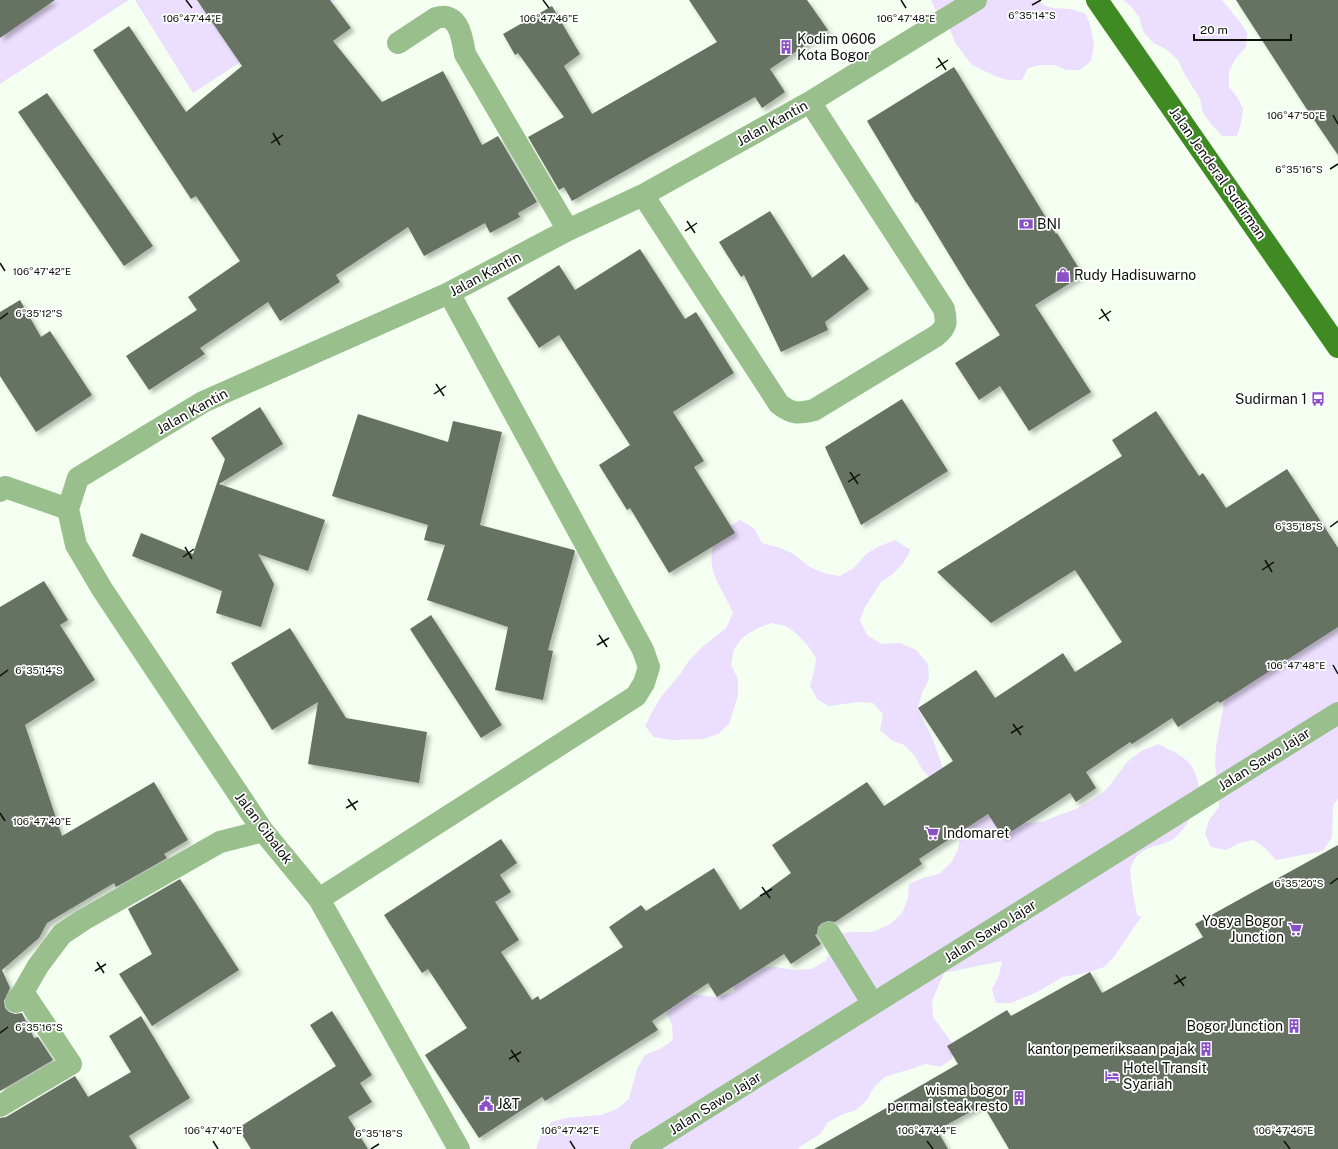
<svg xmlns="http://www.w3.org/2000/svg" width="1338" height="1149" font-family="'Public Sans',sans-serif">
  <style>
    .green { fill: #ebdefe }
    .building { fill: #667262; filter: url(#shadow) }
    .lines { fill: none; stroke-linecap: round; stroke-linejoin: round }
    .minor { stroke: #98bf8c; stroke-width: 22 }
    .major { stroke: #408a23; stroke-width: 22 }
    .ticks { fill: none; stroke: #0c110b; stroke-width: 1.5 }
    .labels { text-anchor: middle; stroke-width: 3.5; stroke-linejoin: round; paint-order: stroke }
    .poi-label { font-size: 14px; fill: #0c110b; stroke: #fff; text-anchor: start }
    .street-label { font-size: 14px; fill: #0c110b; stroke: #fff }
    .ticks-label { font-size: 10px; text-anchor: middle; fill: #0c110b; stroke: #fff; stroke-width: 3.5; stroke-linejoin: round; paint-order: stroke }
  </style>
  <defs>
    <filter id="shadow"><feDropShadow dx="3.5" dy="3.5" stdDeviation="2" flood-color="#0004"/></filter>
  </defs>
  <rect width="100%" height="100%" fill="#f4fff1"/>
  <path class="green" d="M 0,0 L 129,0 L 0,84 Z
    M 135,0 L 336,0 L 193,93 Z
    M 931,0 L 1038,0 C 1046,10 1059,8 1071,9 C 1076,10 1081,12 1086,14 L 1091,28 L 1094,46 L 1091,61 L 1080,70 L 1067,70 L 1054,65 L 1041,65 L 1028,68 L 1022,80 L 1009,80 L 997,77 L 972,65 L 956,44 L 945,19 L 935,9 Z
    M 1123,0 L 1222,0 L 1240,22 L 1247,33 L 1246,47 L 1236,58 L 1229,71 L 1229,87 L 1237,97 L 1243,109 L 1241,123 L 1237,136 L 1222,136 L 1212,125 L 1203,113 L 1200,99 L 1184,73 L 1178,60 L 1166,49 L 1153,43 L 1143,31 L 1139,17 L 1130,5 Z
    M 740,520 L 754,528 L 762,543 L 780,548 L 794,554 L 808,566 L 823,573 L 840,576 L 854,568 L 866,554 L 880,546 L 895,540 L 911,550 L 903,563 L 893,574 L 881,582 L 865,607 L 860,621 L 868,636 L 882,644 L 900,643 L 916,650 L 928,664 L 929,679 L 922,693 L 918,708 L 924,722 L 932,737 L 945,774 L 1010,815 L 1026,823 L 1042,822 L 1059,815 L 1076,809 L 1092,800 L 1107,789 L 1127,762 L 1141,751 L 1158,744 C 1168,749 1179,753 1187,761 C 1195,767 1200,785 1199,795 C 1198,806 1186,827 1178,835 C 1161,851 1143,840 1131,866 C 1128,873 1136,905 1137,915 L 1141,917 L 1114,957 L 1104,967 L 1090,972 L 1063,977 L 1037,992 L 1011,1003 L 996,1003 L 992,989 L 999,975 L 1002,961 L 944,973 L 932,1001 L 933,1017 L 953,1044 L 952,1059 L 940,1067 L 926,1064 L 885,1077 L 874,1087 L 867,1100 L 856,1110 L 841,1115 L 828,1122 L 820,1134 L 797,1149 L 536,1149 L 541,1135 L 551,1122 L 566,1118 L 601,1115 L 617,1109 L 629,1099 L 637,1069 L 645,1055 L 660,1049 L 673,1040 L 672,1025 L 666,1011 L 681,993 L 716,997 L 734,992 L 734,986 L 760,967 L 776,967 L 794,970 L 811,969 L 826,961 L 832,947 L 840,933 L 856,932 L 872,932 L 889,925 L 902,913 L 908,899 L 909,884 L 923,878 L 939,874 L 951,863 L 958,849 L 961,833 L 955,818 L 932,780 L 922,769 L 914,755 L 904,745 L 891,740 L 880,730 L 883,714 L 873,703 L 859,702 L 829,706 L 817,699 L 810,686 L 814,672 L 816,658 L 807,645 L 797,634 L 786,626 L 771,623 L 756,629 L 743,637 L 734,649 L 731,665 L 738,679 L 738,695 L 729,724 L 718,734 L 703,739 L 670,740 L 654,737 L 645,726 L 652,712 L 661,697 L 681,673 L 688,662 L 701,648 L 726,628 L 733,613 C 724,591 706,572 713,547 C 714,544 714,541 716,539 C 723,530 731,525 740,520 Z
    M 1338,588 L 1338,799 L 1333,805 L 1332,837 L 1323,851 L 1276,860 L 1266,849 L 1254,840 L 1240,843 L 1226,850 L 1211,847 L 1205,834 L 1209,820 L 1219,807 L 1215,763 L 1216,748 L 1224,702 L 1230,688 Z"/>
  <path class="building" d="M 0,0 L 55,0 L 0,38 Z
    M 197,0 L 330,0 L 351,28 L 333,41 L 382,102 L 443,71 L 482,145 L 498,136 L 537,202 L 518,213 L 520,217 L 490,233 L 485,223 L 424,256 L 408,227 L 336,275 L 340,282 L 280,321 L 268,302 L 200,348 L 205,354 L 149,390 L 126,356 L 197,310 L 188,297 L 240,261 L 196,196 L 191,199 L 93,50 L 129,26 L 186,112 L 242,66 Z
    M 689,0 L 807,0 L 828,30 L 770,69 L 785,92 L 762,108 L 755,97 L 572,201 L 564,187 L 559,190 L 528,137 L 564,117 L 518,53 L 515,55 L 503,34 L 552,6 L 580,54 L 564,66 L 592,114 L 717,42 Z
    M 1236,0 L 1338,0 L 1338,155 L 1306,108 Z
    M 954,67 L 1056,234 L 1057,233 L 1083,275 L 1035,305 L 1091,392 L 1029,431 L 1000,386 L 979,400 L 955,363 L 1000,335 L 967,284 L 917,202 L 916,203 L 867,121 Z
    M 47,93 L 153,246 L 124,266 L 18,112 Z
    M 770,211 L 812,278 L 844,254 L 869,289 L 825,322 L 828,330 L 781,352 L 744,275 L 741,277 L 719,242 Z
    M 640,249 L 685,319 L 696,312 L 734,373 L 673,412 L 704,461 L 694,467 L 735,533 L 669,573 L 630,508 L 627,510 L 599,465 L 630,445 L 559,335 L 539,348 L 507,298 L 559,265 L 575,290 Z
    M 20,300 L 41,337 L 50,331 L 92,395 L 36,432 L 0,376 L 0,312 Z
    M 902,399 L 948,471 L 861,525 L 825,447 Z
    M 260,407 L 283,444 L 219,484 L 325,520 L 308,571 L 258,554 L 274,584 L 261,627 L 216,613 L 222,591 L 132,556 L 141,533 L 193,554 L 225,459 L 211,438 Z
    M 1156,411 L 1199,476 L 1203,473 L 1226,508 L 1287,469 L 1338,548 L 1338,627 L 1220,703 L 1218,701 L 1178,727 L 1172,718 L 1132,744 L 1130,742 L 1086,772 L 1096,788 L 1076,802 L 1070,793 L 1003,837 L 988,814 L 919,859 L 922,864 L 835,922 L 828,921 L 822,923 L 818,927 L 817,934 L 815,935 L 821,944 L 791,964 L 784,954 L 717,997 L 708,983 L 652,1021 L 658,1030 L 545,1101 L 542,1097 L 479,1138 L 425,1055 L 467,1028 L 428,969 L 422,973 L 384,915 L 501,839 L 517,863 L 500,875 L 511,892 L 495,902 L 519,940 L 501,952 L 532,1000 L 538,996 L 540,1000 L 623,947 L 609,927 L 641,905 L 646,911 L 714,868 L 740,910 L 791,873 L 772,845 L 867,782 L 884,806 L 953,761 L 918,708 L 976,670 L 995,698 L 1063,653 L 1075,672 L 1122,642 L 1075,570 L 991,623 L 937,572 L 1122,456 L 1112,440 Z
    M 358,414 L 448,442 L 453,421 L 502,432 L 480,525 L 574,550 L 575,551 L 548,650 L 553,651 L 543,700 L 495,690 L 508,627 L 427,600 L 445,545 L 424,540 L 428,525 L 332,496 Z
    M 44,581 L 68,620 L 60,625 L 95,680 L 25,725 L 62,836 L 154,782 L 188,840 L 164,854 L 167,858 L 116,887 L 114,883 L 47,923 L 39,938 L 2,970 L 10,988 L 4,1001 L 5,1008 L 9,1012 L 15,1014 L 22,1013 L 34,1038 L 38,1037 L 53,1060 L 0,1091 L 0,607 Z
    M 431,615 L 502,725 L 481,738 L 410,629 Z
    M 290,628 L 346,718 L 427,732 L 419,783 L 308,764 L 318,702 L 272,730 L 231,663 Z
    M 1338,845 L 1338,1149 L 1009,1149 L 983,1105 L 937,1130 L 948,1149 L 814,1149 L 888,1107 L 887,1105 L 958,1064 L 947,1046 L 1007,1010 L 1011,1016 L 1090,972 L 1102,993 L 1203,937 L 1195,924 Z
    M 180,879 L 239,970 L 152,1026 L 119,974 L 152,954 L 128,909 Z
    M 332,1011 L 372,1075 L 360,1083 L 372,1102 L 348,1117 L 368,1149 L 251,1149 L 238,1128 L 336,1066 L 310,1025 Z
    M 141,1016 L 190,1098 L 129,1136 L 137,1149 L 0,1149 L 0,1118 L 6,1117 L 75,1076 L 88,1097 L 131,1072 L 109,1036 Z"/>
  <g class="lines">
    <path class="minor" d="M 398,43 L 436,18 C 459,11 462,37 465,54 L 568,230
      M 643,195 L 779,404 C 792,414 798,414 814,410 L 936,336 C 947,327 947,323 944,309 L 810,102
      M 0,491 L 5,487 L 68,509 L 78,478 L 203,402 L 449,293 L 568,230 L 643,195 L 810,102 L 976,0
      M 68,509 L 76,545 L 102,589 L 263,831 L 319,899 L 459,1149
      M 319,899 L 636,696 L 644,683 L 649,667 L 643,650 L 449,293
      M 829,933 L 873,1004
      M 16,1002 L 23,992 L 38,966 L 62,934 L 83,920 L 220,842 L 263,831
      M 0,1106 L 71,1064 L 23,992
      M 641,1149 L 1338,713"/>
    <path class="major" d="M 1097,0 L 1338,347"/>
  </g>
  <path class="ticks" d="M 186,0 L 192,8M 543,0 L 549,8M 901,0 L 906,8M 1032,5 L 1041,0M 938,58 L 946,70M 936,68 L 948,60M 1333,115 L 1338,124M 273,133 L 280,145M 271,143 L 283,135M 1330,169 L 1338,164M 687,221 L 695,233M 685,231 L 697,223M 0,263 L 5,271M 1101,309 L 1109,321M 0,319 L 8,313M 1099,319 L 1111,311M 436,384 L 444,396M 434,394 L 446,386M 850,472 L 858,484M 848,482 L 860,474M 1330,527 L 1338,521M 185,547 L 192,559M 183,557 L 194,549M 1265,560 L 1272,572M 1262,570 L 1274,562M 599,635 L 607,647M 597,645 L 609,638M 1333,665 L 1338,674M 0,676 L 8,670M 1013,724 L 1021,735M 1011,733 L 1023,726M 348,799 L 356,810M 346,808 L 358,801M 0,813 L 5,821M 1330,884 L 1338,878M 762,887 L 770,898M 760,896 L 772,889M 97,962 L 104,973M 95,971 L 106,964M 1176,975 L 1184,986M 1174,984 L 1186,977M 0,1033 L 8,1027M 511,1050 L 519,1062M 509,1059 L 521,1052M 213,1141 L 218,1149M 570,1141 L 575,1149M 927,1141 L 933,1149M 1284,1141 L 1290,1149M 371,1149 L 379,1144"/>
  <defs>
    <symbol id="building-bare" viewBox="-9 -9 18 18"><path d="M-4-6H4V6H1V3H-1V6H-4ZM-2.5-4.3h1.7v1.8h-1.7ZM.8-4.3h1.7v1.8H.8ZM-2.5-1h1.7V.8h-1.7ZM.8-1h1.7V.8H.8Z" fill="#8a50c7" stroke="#fff" stroke-width="2.5" paint-order="stroke"/></symbol>
    <symbol id="bank-bare" viewBox="-9 -9 18 18"><path d="M-6-4H6V4H-6ZM0-2.3a2.3 2.3 0 1 0 0 4.6a2.3 2.3 0 1 0 0-4.6Z" fill="#8a50c7" stroke="#fff" stroke-width="2.5" paint-order="stroke"/></symbol>
    <symbol id="shop-bare" viewBox="-9 -9 18 18"><path d="M-5-2.5h2.3a2.7 3.5 0 0 1 5.4 0H5L5.5 6h-11ZM-1.5-2.5h3a1.5 2.3 0 0 0-3 0Z" fill="#8a50c7" stroke="#fff" stroke-width="2.5" paint-order="stroke"/></symbol>
    <symbol id="bus-bare" viewBox="-9 -9 18 18"><path d="M-5-6H5V4H4V6H2V4H-2V6H-4V4H-5ZM-3.5-4V0h7V-4ZM-3.5 1.2v1.5H-2V1.2ZM2 1.2v1.5H3.5V1.2Z" fill="#8a50c7" stroke="#fff" stroke-width="2.5" paint-order="stroke"/></symbol>
    <symbol id="supermarket-bare" viewBox="-9 -9 18 18"><path d="M-6-5.5h2.5l.6 2H6L4.5 2H-2.5L-4.4-4H-6ZM-1.5 3.2a1.3 1.3 0 1 0 .1 0ZM3 3.2a1.3 1.3 0 1 0 .1 0Z" fill="#8a50c7" stroke="#fff" stroke-width="2.5" paint-order="stroke"/></symbol>
    <symbol id="hotel-bare" viewBox="-9 -9 18 18"><path d="M-6-4.5h1.5V1H6V5H4.5V3h-9V5H-6ZM-4 0a1.8 1.8 0 1 1 3.6 0ZM.5 0V-2.5h3Q6-2.5 6 0Z" fill="#8a50c7" stroke="#fff" stroke-width="2.5" paint-order="stroke"/></symbol>
    <symbol id="civic-bare" viewBox="-9 -9 18 18"><path d="M-.6-6.5H3V-4.5H.6V-3L4-1V1h2V6H-6V1h2V-1L-.6-3ZM-1.2 2.5V6h2.4V2.5Z" fill="#8a50c7" stroke="#fff" stroke-width="2.5" paint-order="stroke"/></symbol>
  </defs>
  <g fill-rule="evenodd">
    <use href="#building-bare" x="776" y="37" width="20" height="20"/>
    <use href="#bank-bare" x="1016" y="214" width="20" height="20"/>
    <use href="#shop-bare" x="1053" y="265" width="20" height="20"/>
    <use href="#bus-bare" x="1308" y="389" width="20" height="20"/>
    <use href="#supermarket-bare" x="922" y="823" width="20" height="20"/>
    <use href="#supermarket-bare" x="1285" y="919" width="20" height="20"/>
    <use href="#building-bare" x="1284" y="1016" width="20" height="20"/>
    <use href="#building-bare" x="1196" y="1039" width="20" height="20"/>
    <use href="#hotel-bare" x="1102" y="1066" width="20" height="20"/>
    <use href="#building-bare" x="1009" y="1088" width="20" height="20"/>
    <use href="#civic-bare" x="476" y="1094" width="20" height="20"/>
  </g>
  <g class="labels">
    <g class="poi-label">
      <text x="797" y="44">Kodim 0606<tspan x="797" dy="16">Kota Bogor</tspan></text>
      <text x="1037" y="229">BNI</text>
      <text x="1074" y="280">Rudy Hadisuwarno</text>
      <text x="1307" y="404" text-anchor="end">Sudirman 1</text>
      <text x="943" y="838">Indomaret</text>
      <text x="1284" y="926" text-anchor="end">Yogya Bogor<tspan x="1284" dy="16">Junction</tspan></text>
      <text x="1283" y="1031" text-anchor="end">Bogor Junction</text>
      <text x="1195" y="1054" text-anchor="end">kantor pemeriksaan pajak</text>
      <text x="1123" y="1073">Hotel Transit<tspan x="1123" dy="16">Syariah</tspan></text>
      <text x="1008" y="1095" text-anchor="end">wisma bogor<tspan x="1008" dy="16">permai steak resto</tspan></text>
      <text x="497" y="1109">J&amp;T</text>
    </g>
    <g class="street-label">
      <text transform="translate(772 123) rotate(-29)" y="5">Jalan Kantin</text>
      <text transform="translate(1218 173) rotate(55)" y="5">Jalan Jenderal Sudirman</text>
      <text transform="translate(485 274) rotate(-28)" y="5">Jalan Kantin</text>
      <text transform="translate(192 411) rotate(-29)" y="5">Jalan Kantin</text>
      <text transform="translate(1264 759) rotate(-32)" y="5">Jalan Sawo Jajar</text>
      <text transform="translate(264 828) rotate(53)" y="5">Jalan Cibalok</text>
      <text transform="translate(990 931) rotate(-32)" y="5">Jalan Sawo Jajar</text>
      <text transform="translate(715 1103) rotate(-32)" y="5">Jalan Sawo Jajar</text>
    </g>
  </g>
  <g class="ticks-label">
    <text x="1032" y="19">6°35'14"S</text>
    <text x="192" y="22">106°47'44"E</text>
    <text x="549" y="22">106°47'46"E</text>
    <text x="906" y="22">106°47'48"E</text>
    <text x="1296" y="119">106°47'50"E</text>
    <text x="1299" y="173">6°35'16"S</text>
    <text x="42" y="275">106°47'42"E</text>
    <text x="39" y="317">6°35'12"S</text>
    <text x="1299" y="530">6°35'18"S</text>
    <text x="1296" y="669">106°47'48"E</text>
    <text x="39" y="674">6°35'14"S</text>
    <text x="42" y="825">106°47'40"E</text>
    <text x="1299" y="887">6°35'20"S</text>
    <text x="39" y="1031">6°35'16"S</text>
    <text x="213" y="1134">106°47'40"E</text>
    <text x="570" y="1134">106°47'42"E</text>
    <text x="927" y="1134">106°47'44"E</text>
    <text x="1284" y="1134">106°47'46"E</text>
    <text x="379" y="1137">6°35'18"S</text>
  </g>
  <path d="M1194 34v6h97v-6" fill="none" stroke="#0c110b" stroke-width="2"/>
  <text x="1200" y="34" font-size="12" fill="#0c110b" stroke="#ffffff" stroke-width="3" paint-order="stroke">20 m</text>
</svg>
